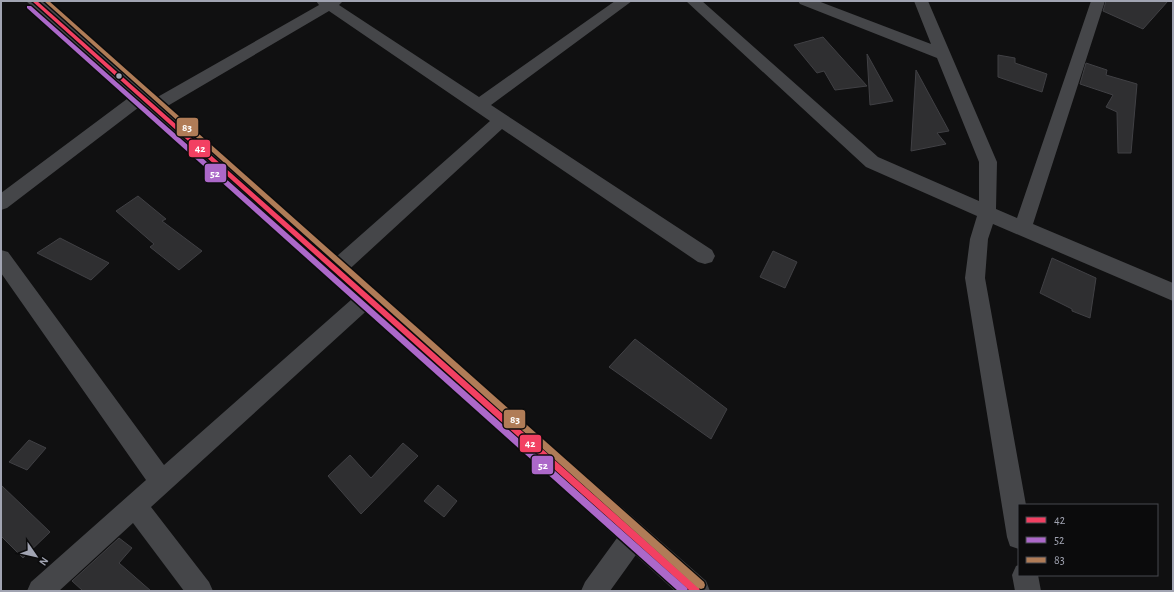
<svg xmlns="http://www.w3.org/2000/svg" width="1174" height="592" font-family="'Alegreya Sans',sans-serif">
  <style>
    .building { fill: #2f2f31; stroke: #404044 }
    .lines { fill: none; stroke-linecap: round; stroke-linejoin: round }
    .street { fill: #454649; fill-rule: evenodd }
    .highway { fill: #47474b; fill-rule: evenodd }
    .bus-1-casing { stroke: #0b0b0c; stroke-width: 3 }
    .bus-2-casing { stroke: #0b0b0c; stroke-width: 3 }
    .bus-3-casing { stroke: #0b0b0c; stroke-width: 3 }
    .bus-1 { fill: #f24062; fill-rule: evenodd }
    .bus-2 { fill: #ac68c9; fill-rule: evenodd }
    .bus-3 { fill: #b07c57; fill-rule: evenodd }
    .bus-dot { fill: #a1a4b2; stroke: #0b0b0c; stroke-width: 1.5 }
    .line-badge { stroke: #0b0b0c; stroke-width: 1.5 }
    .badge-label { font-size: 11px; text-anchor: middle; font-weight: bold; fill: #fff }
  </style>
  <rect width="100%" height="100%" fill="#101011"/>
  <path class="building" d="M 1106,1 L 1168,1 L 1143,29 L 1103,11 Z
    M 823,37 L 867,86 L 835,90 L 824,71 L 817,73 L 794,45 Z
    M 867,54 L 893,101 L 870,105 Z
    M 998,55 L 1015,58 L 1015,63 L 1047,74 L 1042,92 L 998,77 Z
    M 1086,63 L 1107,70 L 1106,75 L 1137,84 L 1131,153 L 1118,153 L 1117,112 L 1106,107 L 1113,95 L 1080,84 Z
    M 916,70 L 949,131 L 937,133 L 946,144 L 911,151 Z
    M 138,196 L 166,219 L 162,221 L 202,251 L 179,270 L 150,247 L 154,244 L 116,211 Z
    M 60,238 L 109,263 L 91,280 L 37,253 Z
    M 773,251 L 797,262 L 785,288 L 760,277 Z
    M 1052,258 L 1096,278 L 1090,318 L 1072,311 L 1072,309 L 1040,293 Z
    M 635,339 L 727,409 L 711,439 L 609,367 Z
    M 29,440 L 46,448 L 27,470 L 9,462 Z
    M 403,443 L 418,456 L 361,514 L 328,476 L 350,455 L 371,478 Z
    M 1,485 L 50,532 L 23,558 L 1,536 Z
    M 438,485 L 457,501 L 444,517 L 424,501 Z
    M 119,538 L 132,548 L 119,563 L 151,591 L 83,591 L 72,581 Z"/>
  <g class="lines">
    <path class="street" d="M 316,1 L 343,1 L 339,5 L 479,97 L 615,1 L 632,1 L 491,105 L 712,250 L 715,256 L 712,262 L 705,264 L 698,262 L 502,129 L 342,276 L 335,278 L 328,276 L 325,270 L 328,264 L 490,121 L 329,11 L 159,111 L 153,113 L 147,111 L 145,107 L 147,103 L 319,5 Z
      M 686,1 L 702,1 L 878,157 L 979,201 L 979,162 L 937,58 L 800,4 L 798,1 L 818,1 L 931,44 L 914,1 L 928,1 L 997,162 L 996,209 L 1017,218 L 1091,1 L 1105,1 L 1033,224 L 1173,283 L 1173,301 L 993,224 L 988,239 L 985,278 L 1026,505 L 1019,505 L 1019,549 L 1010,546 L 1007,537 L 965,278 L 970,239 L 977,216 L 866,167 Z
      M 141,91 L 147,93 L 149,97 L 147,101 L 7,208 L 1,210 L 1,193 L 135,93 Z
      M 1,250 L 8,252 L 164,465 L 360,292 L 367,289 L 374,292 L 377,298 L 374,304 L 151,507 L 209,582 L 213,591 L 184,591 L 133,523 L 59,591 L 27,591 L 31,582 L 146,480 L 1,273 Z
      M 634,524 L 643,527 L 646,536 L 643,545 L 610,591 L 581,591 L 585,582 L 625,527 Z
      M 1019,565 L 1019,575 L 1038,575 L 1041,591 L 1015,591 L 1012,575 L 1016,566 Z"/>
    <path class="highway" d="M 26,1 L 44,1 L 706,581 L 710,591 L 675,591 Z"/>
    <defs>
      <path id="bus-1" d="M 32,1 L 37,1 L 699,588 L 700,591 L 690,591 Z"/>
      <path id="bus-2" d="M 27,6 L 31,6 L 687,588 L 688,591 L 678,591 L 27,8 Z"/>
      <path id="bus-3" d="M 44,1 L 49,1 L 704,582 L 705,585 L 704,588 L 701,589 L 698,588 Z"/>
    </defs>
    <use href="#bus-1" class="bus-1-casing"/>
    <use href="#bus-2" class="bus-2-casing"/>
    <use href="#bus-3" class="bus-3-casing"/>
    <use href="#bus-1" class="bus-1"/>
    <use href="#bus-2" class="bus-2"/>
    <use href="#bus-3" class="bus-3"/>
  </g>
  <circle class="bus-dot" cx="119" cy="76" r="3.5"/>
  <g class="line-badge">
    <rect x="176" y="117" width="23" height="20" rx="4" fill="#b07c57"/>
    <rect x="188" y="139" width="23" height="19" rx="4" fill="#f24062"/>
    <rect x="204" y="163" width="23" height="20" rx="4" fill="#ac68c9"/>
    <rect x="503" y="409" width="23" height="20" rx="4" fill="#b07c57"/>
    <rect x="519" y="434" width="23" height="19" rx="4" fill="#f24062"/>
    <rect x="531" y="455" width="23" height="20" rx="4" fill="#ac68c9"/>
  </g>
  <g class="badge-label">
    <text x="187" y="131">83</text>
    <text x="200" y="152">42</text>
    <text x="215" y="177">52</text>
    <text x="515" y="423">83</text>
    <text x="530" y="447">42</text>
    <text x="543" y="469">52</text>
  </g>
  <rect width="1174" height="592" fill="none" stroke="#a1a4b2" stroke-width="4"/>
  <rect x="1018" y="504" width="140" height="72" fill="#0b0b0c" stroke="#47484e"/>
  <rect x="1026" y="517" width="20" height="6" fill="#f24062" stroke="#47484e"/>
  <text x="1054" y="524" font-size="12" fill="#a1a4b2">42</text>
  <rect x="1026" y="537" width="20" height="6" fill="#ac68c9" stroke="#47484e"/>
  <text x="1054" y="544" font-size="12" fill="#a1a4b2">52</text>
  <rect x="1026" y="557" width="20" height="6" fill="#b07c57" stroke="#47484e"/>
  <text x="1054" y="564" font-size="12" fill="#a1a4b2">83</text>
  <g transform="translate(36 556) rotate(124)" stroke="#0b0b0c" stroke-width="3" paint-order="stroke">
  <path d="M0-3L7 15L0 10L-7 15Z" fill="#a1a4b2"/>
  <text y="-6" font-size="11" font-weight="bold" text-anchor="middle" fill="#a1a4b2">N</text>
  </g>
</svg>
